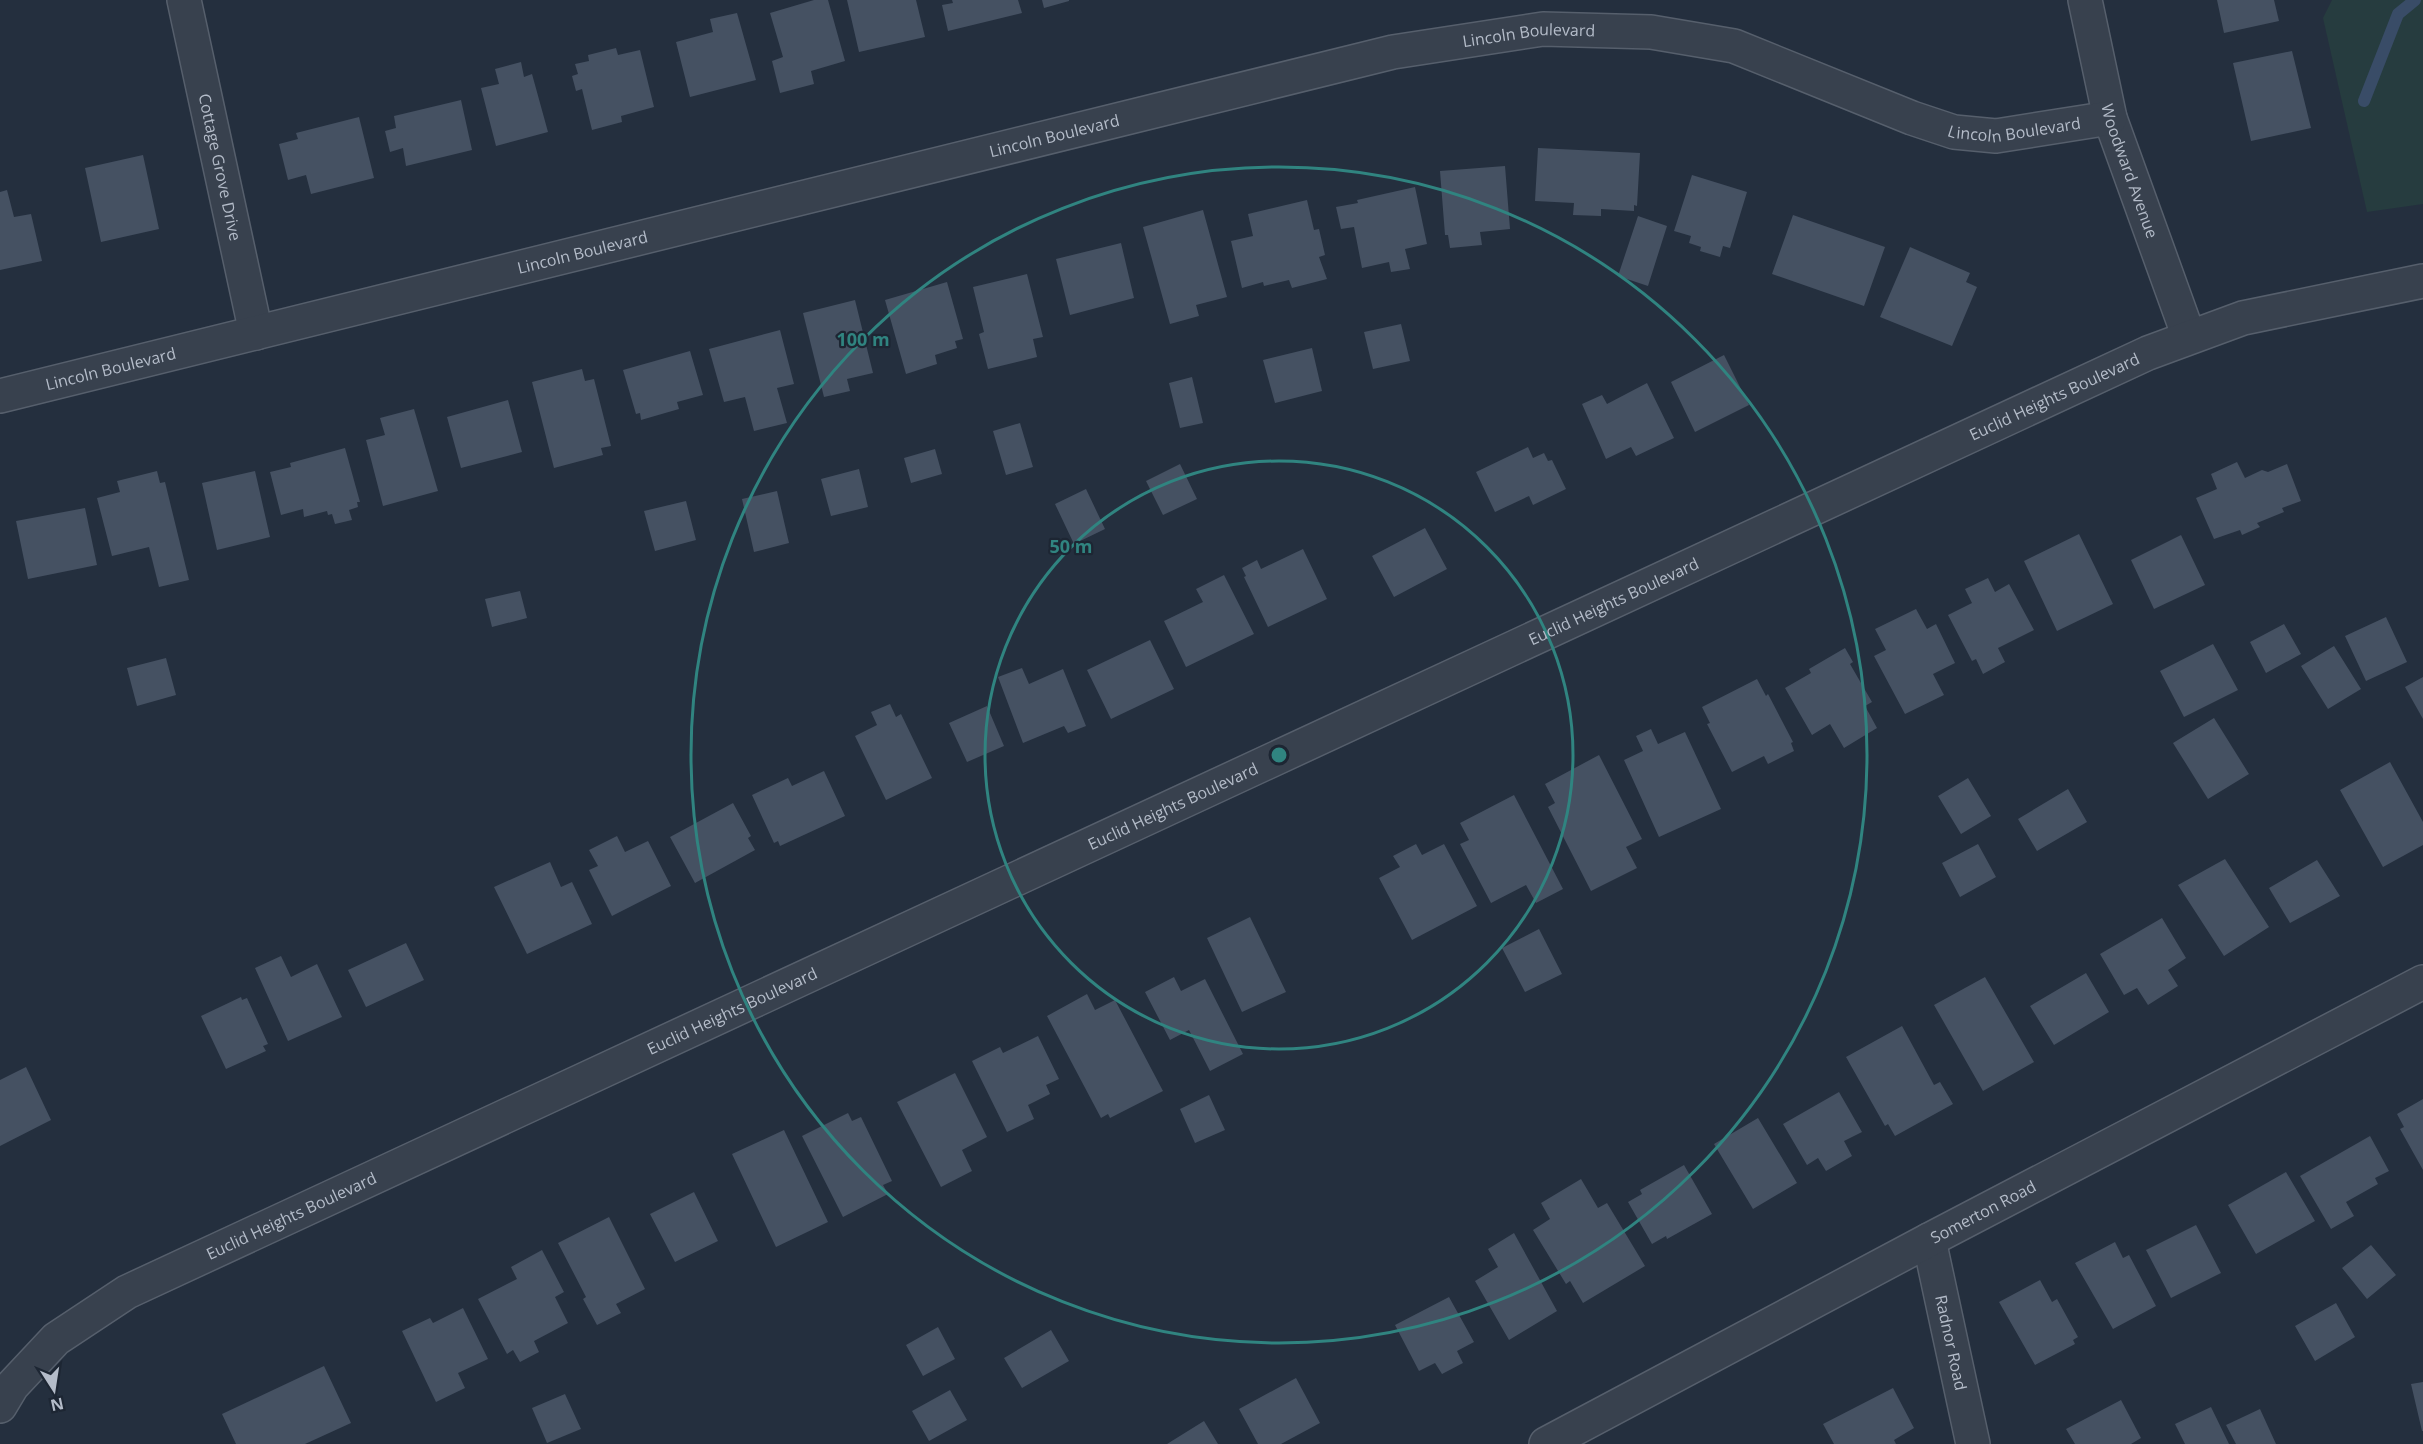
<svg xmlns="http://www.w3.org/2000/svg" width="2423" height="1444" font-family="'Open Sans',sans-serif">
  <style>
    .green { fill: #263c3f }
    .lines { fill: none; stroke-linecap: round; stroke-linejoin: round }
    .stream { stroke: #394c67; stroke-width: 12 }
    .building { fill: #455162 }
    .minor-casing { stroke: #565f6c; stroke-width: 36 }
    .minor { stroke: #38414e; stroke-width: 33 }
    .ring { fill: none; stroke: #308480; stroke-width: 3 }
    .labels { text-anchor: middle; stroke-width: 4.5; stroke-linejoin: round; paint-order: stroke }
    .street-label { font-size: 16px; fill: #b4bcc9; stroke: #1d2633 }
    .centre { fill: #308480; stroke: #1d2633; stroke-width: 3 }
    .ring-label { font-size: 18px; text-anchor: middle; font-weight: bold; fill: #308480; stroke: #1d2633; stroke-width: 4.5; stroke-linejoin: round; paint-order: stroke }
  </style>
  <rect width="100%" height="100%" fill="#242f3e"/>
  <path class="green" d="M 2332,0 L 2423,0 L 2423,204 L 2367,212 L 2323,18 Z"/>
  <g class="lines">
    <path class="stream" d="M 2364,101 L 2398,14 L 2415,0"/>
  </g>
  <path class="building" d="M 814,0 L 828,0 L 845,61 L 811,71 L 814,84 L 780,93 L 772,61 L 783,57 L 770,13 Z
    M 847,0 L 916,0 L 925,37 L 859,52 Z
    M 952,0 L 1018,0 L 1022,13 L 948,31 L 942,5 L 953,3 Z
    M 1042,0 L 1069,0 L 1069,1 L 1044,8 Z
    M 2217,0 L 2274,0 L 2279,21 L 2224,33 Z
    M 737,13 L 756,80 L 690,97 L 676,42 L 713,32 L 710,19 Z
    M 616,48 L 618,55 L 640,50 L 654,107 L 621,116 L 622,122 L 592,130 L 582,89 L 576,91 L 572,76 L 578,74 L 575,64 L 589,61 L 588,55 Z
    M 2292,51 L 2311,128 L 2251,141 L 2233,63 Z
    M 521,62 L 524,77 L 532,74 L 548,132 L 496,146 L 481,88 L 499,84 L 495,69 Z
    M 461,100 L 472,150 L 406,166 L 403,148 L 390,152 L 385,131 L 396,128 L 394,116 Z
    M 359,117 L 374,178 L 311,194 L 306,175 L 288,180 L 279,144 L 298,139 L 296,133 Z
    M 1538,148 L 1640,153 L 1637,206 L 1634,205 L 1634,211 L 1601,209 L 1601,216 L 1573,215 L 1574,203 L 1535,201 Z
    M 143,155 L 159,229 L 101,242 L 85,168 Z
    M 1505,166 L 1510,229 L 1480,232 L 1482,245 L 1450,248 L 1448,235 L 1445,235 L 1440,171 Z
    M 1692,175 L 1747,192 L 1730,248 L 1723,246 L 1720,257 L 1700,251 L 1701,247 L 1689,243 L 1691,236 L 1674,231 Z
    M 1415,187 L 1427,244 L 1405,249 L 1410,269 L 1391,272 L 1389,262 L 1362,268 L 1354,227 L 1341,229 L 1336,207 L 1358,203 L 1357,200 Z
    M 7,190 L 14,217 L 31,214 L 42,261 L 0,270 L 0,192 Z
    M 1307,200 L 1314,230 L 1319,229 L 1325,255 L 1319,257 L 1327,279 L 1292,288 L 1289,280 L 1264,286 L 1263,282 L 1242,288 L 1231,241 L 1253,236 L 1248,214 Z
    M 1203,210 L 1227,297 L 1196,305 L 1199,316 L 1170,324 L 1143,227 Z
    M 1793,215 L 1885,247 L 1864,306 L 1772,274 Z
    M 1638,216 L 1667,226 L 1648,286 L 1618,276 Z
    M 1121,243 L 1134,298 L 1070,315 L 1056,259 Z
    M 1910,247 L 1970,273 L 1966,282 L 1977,287 L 1952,346 L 1880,317 Z
    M 1027,274 L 1043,337 L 1033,339 L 1037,357 L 988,369 L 979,334 L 984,332 L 973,287 Z
    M 947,282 L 963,339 L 955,341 L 957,348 L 935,355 L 937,364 L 906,374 L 885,300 Z
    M 855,300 L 873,373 L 847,379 L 850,391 L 824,397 L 803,313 Z
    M 1401,324 L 1410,361 L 1373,369 L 1364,332 Z
    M 780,330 L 794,384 L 777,388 L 787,423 L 754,431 L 745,397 L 724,402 L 709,349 Z
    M 1312,348 L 1322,391 L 1275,403 L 1263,360 Z
    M 690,351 L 703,395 L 677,402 L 679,409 L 641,420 L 640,413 L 636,414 L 623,370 Z
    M 1724,355 L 1749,405 L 1695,432 L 1671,382 Z
    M 582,369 L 585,381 L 594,379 L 611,446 L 601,448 L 603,455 L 554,468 L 532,382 Z
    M 1192,377 L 1203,423 L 1180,428 L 1169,383 Z
    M 1647,383 L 1674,438 L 1636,456 L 1631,447 L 1606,459 L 1582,404 L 1602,395 L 1607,404 Z
    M 508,400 L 522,452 L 461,468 L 447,417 Z
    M 414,409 L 438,491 L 383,506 L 366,440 L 385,435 L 380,418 Z
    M 1020,423 L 1033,467 L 1006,475 L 993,431 Z
    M 1528,447 L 1533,458 L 1544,453 L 1548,461 L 1552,460 L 1566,489 L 1533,505 L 1529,496 L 1495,512 L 1476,472 Z
    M 345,448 L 360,502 L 357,502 L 358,507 L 349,510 L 352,520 L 335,524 L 332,514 L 328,515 L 327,511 L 304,517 L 303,509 L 281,515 L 270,472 L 291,467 L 290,463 Z
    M 935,449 L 942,474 L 911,483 L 904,458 Z
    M 2237,462 L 2245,478 L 2262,470 L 2268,472 L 2287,464 L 2301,501 L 2282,508 L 2284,512 L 2257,523 L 2260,527 L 2242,535 L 2240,530 L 2214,539 L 2196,498 L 2217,489 L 2211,474 Z
    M 1180,464 L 1197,499 L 1163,515 L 1146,481 Z
    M 859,469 L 868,507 L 831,516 L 821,479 Z
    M 157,471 L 160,483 L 165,482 L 189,580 L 159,587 L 149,547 L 112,556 L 97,498 L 120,492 L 117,481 Z
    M 255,471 L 270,537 L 217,550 L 202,483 Z
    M 1086,489 L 1105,529 L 1074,544 L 1055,504 Z
    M 777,491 L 789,543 L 754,552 L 742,499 Z
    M 686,501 L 696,540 L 655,551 L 644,511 Z
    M 85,508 L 97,565 L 28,579 L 16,521 Z
    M 1425,528 L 1447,569 L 1394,597 L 1372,556 Z
    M 2079,534 L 2113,604 L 2057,631 L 2024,561 Z
    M 2181,535 L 2205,585 L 2154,609 L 2131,560 Z
    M 1303,549 L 1327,599 L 1268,627 L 1244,577 L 1246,576 L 1242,568 L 1257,560 L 1261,569 Z
    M 1224,575 L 1254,634 L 1186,667 L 1164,621 L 1203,602 L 1196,589 Z
    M 1988,578 L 1995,592 L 2009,584 L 2034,630 L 1998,648 L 2005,662 L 1983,674 L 1976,659 L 1972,661 L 1948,615 L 1972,603 L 1965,589 Z
    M 520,591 L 527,618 L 492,627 L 485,599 Z
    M 1916,609 L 1927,629 L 1936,624 L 1955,663 L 1933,674 L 1944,695 L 1905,714 L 1874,656 L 1886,650 L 1875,629 Z
    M 2386,617 L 2407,662 L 2366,681 L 2345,636 Z
    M 2284,624 L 2301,654 L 2266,673 L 2250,642 Z
    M 1150,640 L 1174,689 L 1111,719 L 1087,670 Z
    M 2213,644 L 2238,690 L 2184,717 L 2160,671 Z
    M 2334,646 L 2361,689 L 2328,709 L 2301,666 Z
    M 1845,648 L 1853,662 L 1850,664 L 1872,702 L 1865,706 L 1877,728 L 1844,748 L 1830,724 L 1812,735 L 1785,688 L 1811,673 L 1809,669 Z
    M 166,658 L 176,695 L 137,706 L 127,668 Z
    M 1022,668 L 1029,684 L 1063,669 L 1086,726 L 1068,733 L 1064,726 L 1023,743 L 998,677 Z
    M 2423,677 L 2423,719 L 2405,687 Z
    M 1757,679 L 1766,696 L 1768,694 L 1793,742 L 1791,743 L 1794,751 L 1768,764 L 1764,756 L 1732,772 L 1707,724 L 1710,723 L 1702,707 Z
    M 890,704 L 896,717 L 901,714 L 932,778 L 886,800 L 855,736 L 877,725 L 871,712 Z
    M 987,706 L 1004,746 L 967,762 L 949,723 Z
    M 2214,718 L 2249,774 L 2208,799 L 2173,743 Z
    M 1651,729 L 1658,744 L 1685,732 L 1721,809 L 1659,837 L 1624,760 L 1643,751 L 1636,736 Z
    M 1599,755 L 1642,839 L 1626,847 L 1637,868 L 1591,891 L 1548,807 L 1555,803 L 1545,784 Z
    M 2390,762 L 2423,822 L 2423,845 L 2383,867 L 2340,790 Z
    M 824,771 L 845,816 L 780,846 L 778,841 L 774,843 L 752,795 L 788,778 L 792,786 Z
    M 1968,778 L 1991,816 L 1961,834 L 1938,796 Z
    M 2068,789 L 2087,822 L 2037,851 L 2018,819 Z
    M 1514,795 L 1563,889 L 1536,903 L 1526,885 L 1491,903 L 1460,844 L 1469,840 L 1460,823 Z
    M 733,803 L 751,836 L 748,838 L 755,850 L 695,883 L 670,837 Z
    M 617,836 L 625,852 L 648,841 L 671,886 L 612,916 L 589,870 L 598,866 L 589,850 Z
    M 1416,844 L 1422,855 L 1444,844 L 1477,906 L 1412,940 L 1379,878 L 1400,867 L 1393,856 Z
    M 1978,844 L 1996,877 L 1960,897 L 1942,863 Z
    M 2225,859 L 2269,927 L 2224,956 L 2178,885 Z
    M 2317,860 L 2340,896 L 2290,923 L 2269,888 Z
    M 550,862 L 561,887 L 572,882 L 592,924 L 527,954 L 494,887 Z
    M 1250,917 L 1286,992 L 1242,1012 L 1207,938 Z
    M 2162,918 L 2186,958 L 2168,970 L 2178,986 L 2148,1005 L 2137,988 L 2124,995 L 2100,954 Z
    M 1539,929 L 1562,974 L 1525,992 L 1502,948 Z
    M 406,943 L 424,980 L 366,1007 L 348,970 Z
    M 281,956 L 291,977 L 317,964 L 342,1017 L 288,1041 L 255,968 Z
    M 2086,973 L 2109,1012 L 2054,1045 L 2030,1006 Z
    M 1174,977 L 1181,991 L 1205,979 L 1243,1054 L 1210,1071 L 1189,1030 L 1170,1040 L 1145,992 Z
    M 1985,977 L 2034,1062 L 1983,1091 L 1934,1005 Z
    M 1087,994 L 1095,1010 L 1115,1000 L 1163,1091 L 1110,1118 L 1108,1114 L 1101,1118 L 1047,1016 Z
    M 241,997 L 242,1000 L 247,998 L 268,1044 L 263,1046 L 266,1051 L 226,1069 L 201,1016 Z
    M 1902,1026 L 1934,1085 L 1940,1082 L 1953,1104 L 1895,1136 L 1888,1124 L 1885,1126 L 1846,1057 Z
    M 1038,1036 L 1059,1079 L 1046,1085 L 1050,1094 L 1028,1105 L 1034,1119 L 1007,1132 L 972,1061 L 1000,1047 L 1003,1053 Z
    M 26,1067 L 51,1120 L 0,1146 L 0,1080 Z
    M 955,1073 L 987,1137 L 962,1150 L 972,1171 L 941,1187 L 897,1102 Z
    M 1839,1092 L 1862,1132 L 1844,1141 L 1852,1156 L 1826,1171 L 1818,1158 L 1807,1165 L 1783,1124 Z
    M 1209,1095 L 1225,1130 L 1195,1143 L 1180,1109 Z
    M 2423,1099 L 2423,1170 L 2400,1129 L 2404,1127 L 2397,1114 Z
    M 848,1113 L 852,1121 L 861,1117 L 892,1181 L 883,1185 L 888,1194 L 843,1217 L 802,1136 Z
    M 1758,1118 L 1797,1183 L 1753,1209 L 1714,1144 Z
    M 784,1130 L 828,1222 L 776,1247 L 732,1154 Z
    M 2370,1136 L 2389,1171 L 2375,1178 L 2378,1184 L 2346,1202 L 2354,1216 L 2331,1229 L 2300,1176 Z
    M 1684,1165 L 1712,1214 L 1667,1239 L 1666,1236 L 1652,1244 L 1628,1202 L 1642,1194 L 1640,1190 Z
    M 2286,1172 L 2315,1221 L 2256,1254 L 2228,1205 Z
    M 1581,1179 L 1598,1208 L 1607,1203 L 1645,1266 L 1583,1303 L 1570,1281 L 1566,1284 L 1533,1230 L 1550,1219 L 1541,1203 Z
    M 694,1192 L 718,1241 L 675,1262 L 650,1214 Z
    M 609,1217 L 645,1289 L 616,1304 L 621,1313 L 597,1325 L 583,1299 L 586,1297 L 558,1243 Z
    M 2196,1225 L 2221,1273 L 2171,1298 L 2146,1250 Z
    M 1514,1233 L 1557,1311 L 1509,1340 L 1475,1281 L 1498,1267 L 1488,1249 Z
    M 2115,1242 L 2123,1258 L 2129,1255 L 2156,1306 L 2113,1329 L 2075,1263 Z
    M 2371,1245 L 2396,1275 L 2367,1299 L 2342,1268 Z
    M 542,1250 L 564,1292 L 555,1297 L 568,1323 L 534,1341 L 539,1352 L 520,1362 L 513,1350 L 507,1354 L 478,1299 L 517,1279 L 511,1267 Z
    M 2040,1280 L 2052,1302 L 2057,1299 L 2078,1337 L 2073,1340 L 2075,1344 L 2035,1365 L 1999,1302 Z
    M 1449,1297 L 1474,1342 L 1457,1351 L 1463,1363 L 1442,1374 L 1435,1363 L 1419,1371 L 1395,1325 Z
    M 2336,1303 L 2355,1337 L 2315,1361 L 2295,1326 Z
    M 463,1308 L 488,1359 L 458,1373 L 465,1388 L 436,1402 L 402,1331 L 430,1318 L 433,1323 Z
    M 938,1327 L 955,1359 L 923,1376 L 906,1345 Z
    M 1051,1330 L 1069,1361 L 1022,1388 L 1004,1358 Z
    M 324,1366 L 351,1423 L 305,1444 L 236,1444 L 222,1414 Z
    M 1296,1378 L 1320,1423 L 1281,1444 L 1258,1444 L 1239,1409 Z
    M 2423,1382 L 2423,1431 L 2422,1431 L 2411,1384 Z
    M 1893,1388 L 1914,1428 L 1894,1440 L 1896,1444 L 1834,1444 L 1823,1424 Z
    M 950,1390 L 967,1420 L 929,1441 L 912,1411 Z
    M 565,1394 L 581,1429 L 547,1443 L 532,1408 Z
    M 2121,1400 L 2141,1438 L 2131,1444 L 2075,1444 L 2066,1429 Z
    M 2211,1407 L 2229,1444 L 2185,1444 L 2175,1424 Z
    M 2260,1409 L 2276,1444 L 2236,1444 L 2226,1425 Z
    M 1204,1421 L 1218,1444 L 1167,1444 Z"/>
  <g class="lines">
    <defs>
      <g id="minor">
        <path id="s1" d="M 184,0 L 256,333"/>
        <path id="s2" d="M 2085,0 L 2110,118 L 2189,337"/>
        <path id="s3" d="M 0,396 L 1393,52 L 1543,29 L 1651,32 L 1734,46 L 1912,118 L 1954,132 L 1996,136 L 2110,118"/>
        <path id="s4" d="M 1929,1240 L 1973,1444"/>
        <path id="s5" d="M 0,1406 L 12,1386 L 56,1339 L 127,1292 L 2148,353 L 2243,318 L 2423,281"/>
        <path id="s6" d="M 1546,1444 L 1929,1240 L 2423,982"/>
      </g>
    </defs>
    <use href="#minor" class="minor-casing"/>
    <use href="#minor" class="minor"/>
  </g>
  <g class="ring">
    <circle cx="1279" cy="755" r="294"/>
    <circle cx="1279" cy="755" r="588"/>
  </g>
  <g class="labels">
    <g class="street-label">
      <text dy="6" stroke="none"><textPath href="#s3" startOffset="1572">Lincoln Boulevard</textPath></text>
      <text dy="6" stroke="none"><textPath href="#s3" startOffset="2076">Lincoln Boulevard</textPath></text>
      <text dy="6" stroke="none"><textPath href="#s3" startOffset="1086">Lincoln Boulevard</textPath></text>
      <text dy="6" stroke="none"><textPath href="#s1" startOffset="171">Cottage Grove Drive</textPath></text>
      <text dy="6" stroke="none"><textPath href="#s2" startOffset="177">Woodward Avenue</textPath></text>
      <text dy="6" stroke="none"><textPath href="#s3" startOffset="600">Lincoln Boulevard</textPath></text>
      <text dy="6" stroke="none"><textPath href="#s3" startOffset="114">Lincoln Boulevard</textPath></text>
      <text dy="6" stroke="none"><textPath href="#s5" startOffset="2298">Euclid Heights Boulevard</textPath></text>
      <text dy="6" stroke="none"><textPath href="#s5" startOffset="1812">Euclid Heights Boulevard</textPath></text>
      <text dy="6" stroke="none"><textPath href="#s5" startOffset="1326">Euclid Heights Boulevard</textPath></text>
      <text dy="6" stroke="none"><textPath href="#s5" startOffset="840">Euclid Heights Boulevard</textPath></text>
      <text dy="6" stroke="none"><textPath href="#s6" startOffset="495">Somerton Road</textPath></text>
      <text dy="6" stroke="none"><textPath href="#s5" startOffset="354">Euclid Heights Boulevard</textPath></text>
      <text dy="6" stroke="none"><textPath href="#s4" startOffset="105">Radnor Road</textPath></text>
    </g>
  </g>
  <circle cx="1279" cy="755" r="9" class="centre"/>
  <g class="ring-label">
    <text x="863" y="346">100 m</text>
    <text x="1071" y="553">50 m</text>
  </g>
  <g transform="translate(54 1390) rotate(168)" stroke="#1d2633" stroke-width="4.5" paint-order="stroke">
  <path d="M0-4.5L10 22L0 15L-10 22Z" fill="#b4bcc9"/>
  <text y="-9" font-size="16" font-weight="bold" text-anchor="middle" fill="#b4bcc9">N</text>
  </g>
</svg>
